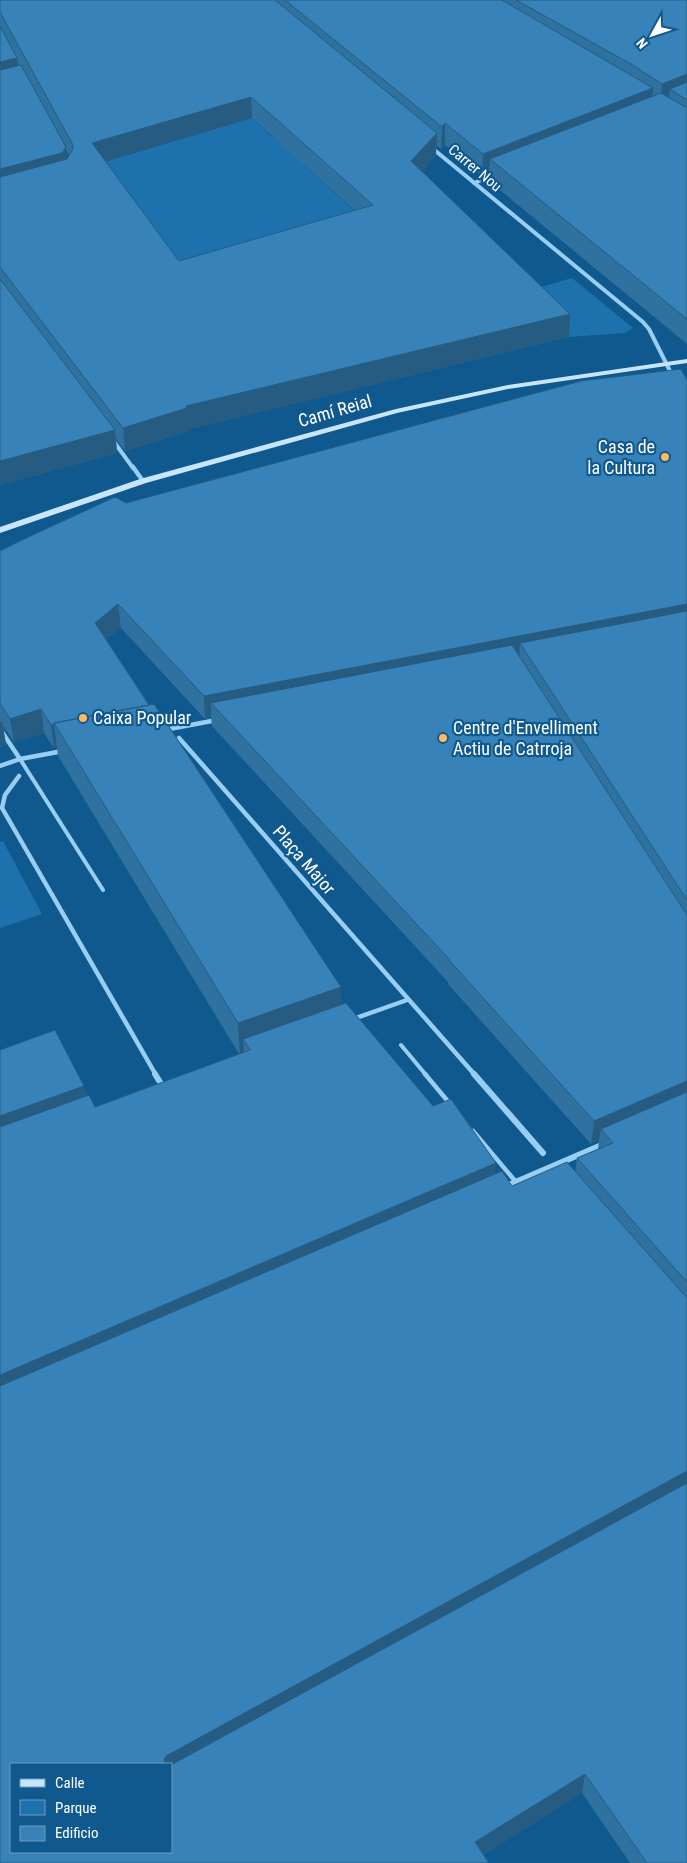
<svg xmlns="http://www.w3.org/2000/svg" width="687" height="1863" font-family="'Roboto Condensed',sans-serif">
  <style>
    .green { fill: #1d72ad }
    .lines { fill: none; stroke-linecap: round; stroke-linejoin: round }
    .lane-far1 { stroke: #98cef3; stroke-width: 4 }
    .lane { stroke: #98cef3; stroke-width: 4.5 }
    .street-far2 { stroke: #98cef3; stroke-width: 4 }
    .street-far1 { stroke: #98cef3; stroke-width: 4.5 }
    .street { stroke: #98cef3; stroke-width: 6 }
    .secondary { fill: #c7e6fd; fill-rule: evenodd }
    .wall { fill: #2f719f; fill-rule: evenodd }
    .shaded-wall { fill: #265c82 }
    .building { fill: #3783b9; stroke: #265c82; fill-rule: evenodd }
    .poi-dot { fill: #ffb85a; stroke: #0f598f; stroke-width: 2 }
    .labels { text-anchor: middle; stroke-width: 4.5; stroke-linejoin: round; paint-order: stroke }
    .far-street-label { font-size: 15px; fill: #fff; stroke: #0f598f }
    .street-label { font-size: 18px; fill: #fff; stroke: #0f598f }
    .poi-label { font-size: 18px; fill: #fff; stroke: #0f598f; text-anchor: start }
  </style>
  <rect width="100%" height="100%" fill="#0f598f"/>
  <path class="green" d="M 252,118 L 272,137 L 292,132 L 306,167 L 372,227 L 165,288 L 90,166 Z
    M 572,278 L 633,328 L 625,333 L 569,337 L 523,292 Z
    M 3,841 L 42,914 L 0,928 L 0,842 Z"/>
  <g class="lines">
    <path class="lane-far1" d="M 20,759 L 103,890
      M 401,1045 L 426,1075"/>
    <path class="lane" d="M 425,1074 L 451,1105
      M 473,1131 L 516,1182"/>
    <path class="street-far2" d="M 432,148 L 643,322 L 649,329 L 672,375
      M 474,183 L 494,175
      M 112,439 L 133,468"/>
    <path class="street-far1" d="M 133,467 L 143,481
      M 0,729 L 20,759
      M 164,730 L 217,720
      M 179,738 L 475,1075
      M 0,766 L 20,759 L 63,751
      M 19,776 L 5,795 L 2,808 L 156,1075
      M 353,1019 L 407,1000"/>
    <path class="street" d="M 155,1074 L 163,1087
      M 474,1074 L 543,1153
      M 506,1186 L 604,1144"/>
    <path class="secondary" d="M 687,359 L 687,363 L 508,389 L 397,413 L 146,483 L 0,533 L 0,527 L 140,479 L 396,409 L 508,385 Z"/>
  </g>
  <path class="wall" d="M 0,0 L 687,0 L 687,344 L 489,181 L 489,173 L 482,176 L 445,145 L 441,149 L 436,145 L 436,155 L 422,171 L 570,314 L 569,337 L 189,429 L 189,431 L 125,451 L 116,439 L 117,453 L 0,485 ZM 252,118 L 354,210 L 179,261 L 105,161 ZM 66,150 L 69,155 L 67,159 Z
    M 687,380 L 687,1863 L 630,1863 L 582,1793 L 483,1855 L 0,1863 L 84,1086 L 86,1097 L 95,1107 L 239,1054 L 58,756 L 57,748 L 54,748 L 44,733 L 14,742 L 3,726 L 6,745 L 0,747 L 0,551 L 126,503 ZM 121,628 L 205,719 L 211,718 L 212,726 L 448,982 L 448,984 L 591,1144 L 599,1140 L 598,1149 L 577,1158 L 575,1172 L 512,1186 L 495,1174 L 341,1005 L 341,987 L 149,705 L 106,639 ZM 11,1764 L 171,1852 L 11,1852 Z"/>
  <path class="shaded-wall" d="M 17,58 L 20,79 L 0,84 L 0,62 Z
    M 687,74 L 687,83 L 670,89 L 668,102 L 660,106 L 662,84 Z
    M 653,88 L 651,109 L 490,159 L 489,173 L 482,176 L 483,154 Z
    M 251,97 L 252,118 L 94,165 L 92,143 Z
    M 445,123 L 445,145 L 441,149 L 442,127 Z
    M 437,133 L 436,155 L 411,183 L 411,161 Z
    M 66,147 L 68,169 L 0,192 L 0,169 Z
    M 570,314 L 569,337 L 189,429 L 189,431 L 125,451 L 123,428 L 186,406 Z
    M 115,430 L 117,453 L 0,485 L 0,461 Z
    M 118,604 L 121,628 L 97,646 L 95,623 Z
    M 687,604 L 687,627 L 520,643 L 519,659 L 211,703 L 211,718 L 205,719 L 204,696 Z
    M 41,709 L 44,733 L 14,742 L 10,719 Z
    M 2,721 L 6,745 L 0,747 L 0,722 Z
    M 54,724 L 57,748 L 54,748 L 51,725 Z
    M 341,987 L 341,1019 L 243,1039 L 244,1054 L 240,1055 L 238,1023 Z
    M 687,1081 L 687,1092 L 601,1129 L 599,1140 L 591,1144 L 594,1121 Z
    M 84,1086 L 87,1109 L 0,1141 L 0,1116 Z
    M 496,1163 L 494,1186 L 0,1399 L 0,1375 Z
    M 687,1471 L 687,1480 L 685,1492 L 171,1774 L 171,1764 L 164,1764 L 164,1760 L 166,1756 Z
    M 585,1774 L 582,1793 L 473,1861 L 475,1842 Z"/>
  <path class="building" d="M 0,0 L 275,0 L 437,133 L 411,161 L 570,314 L 186,406 L 187,408 L 123,428 L 0,267 L 0,177 L 67,159 L 73,149 L 73,145 L 0,12 ZM 251,97 L 373,205 L 179,261 L 92,143 Z
    M 285,0 L 502,0 L 653,88 L 483,154 L 445,123 L 442,127 Z
    M 516,0 L 687,0 L 687,74 L 662,84 L 631,64 Z
    M 0,26 L 17,58 L 0,62 Z
    M 21,65 L 66,147 L 62,153 L 0,169 L 0,70 Z
    M 687,82 L 687,100 L 670,89 Z
    M 661,93 L 687,108 L 687,319 L 490,159 Z
    M 0,279 L 115,430 L 0,461 Z
    M 681,369 L 687,380 L 687,604 L 204,696 L 118,604 L 95,623 L 149,705 L 54,723 L 54,724 L 51,725 L 41,709 L 10,719 L 0,703 L 0,551 L 24,539 L 115,497 L 126,503 L 581,381 Z
    M 687,611 L 687,900 L 520,643 Z
    M 512,645 L 687,915 L 687,1081 L 594,1121 L 449,960 L 450,960 L 211,703 Z
    M 154,704 L 341,987 L 238,1023 L 54,723 Z
    M 346,1003 L 433,1106 L 451,1099 L 496,1163 L 0,1375 L 0,1127 L 89,1095 L 95,1107 L 250,1050 L 243,1039 Z
    M 55,1030 L 84,1086 L 0,1116 L 0,1050 Z
    M 687,1092 L 687,1282 L 577,1158 L 613,1143 L 601,1129 Z
    M 567,1162 L 687,1298 L 687,1471 L 166,1756 L 164,1760 L 165,1764 L 11,1764 L 11,1852 L 171,1852 L 171,1765 L 687,1483 L 687,1863 L 647,1863 L 585,1774 L 475,1842 L 489,1863 L 0,1863 L 0,1386 L 502,1171 L 512,1186 Z"/>
  <g class="poi-dot">
    <circle cx="665" cy="457" r="5"/>
    <circle cx="83" cy="718" r="5"/>
    <circle cx="443" cy="738" r="5"/>
  </g>
  <g class="labels">
    <g class="far-street-label">
      <text transform="translate(475 168) rotate(40)" y="5">Carrer Nou</text>
    </g>
    <g class="street-label">
      <text transform="translate(335 411) rotate(-16)" y="6">Camí Reial</text>
      <text transform="translate(304 860) rotate(49)" y="6">Plaça Major</text>
    </g>
    <g class="poi-label">
      <text x="655" y="453" text-anchor="end">Casa de<tspan x="655" dy="21">la Cultura</tspan></text>
      <text x="93" y="724">Caixa Popular</text>
      <text x="453" y="734">Centre d'Envelliment<tspan x="453" dy="21">Actiu de Catrroja</tspan></text>
    </g>
  </g>
  <rect x="10" y="1763" width="162" height="90" fill="#0f598f" stroke="#6f9bbc"/>
  <rect x="20" y="1779" width="25" height="8" fill="#c7e6fd" stroke="#6f9bbc"/>
  <text x="55" y="1788" font-size="15" fill="#ffffff">Calle</text>
  <rect x="20" y="1800" width="25" height="15" fill="#1d72ad" stroke="#6f9bbc"/>
  <text x="55" y="1813" font-size="15" fill="#ffffff">Parque</text>
  <rect x="20" y="1826" width="25" height="15" fill="#3783b9" stroke="#6f9bbc"/>
  <text x="55" y="1838" font-size="15" fill="#ffffff">Edificio</text>
  <g transform="translate(652 35) rotate(230)" stroke="#0f598f" stroke-width="4" paint-order="stroke">
  <path d="M0-4L9 19L0 12L-9 19Z" fill="#ffffff"/>
  <text y="-8" font-size="14" font-weight="bold" text-anchor="middle" fill="#ffffff">N</text>
  </g>
</svg>
